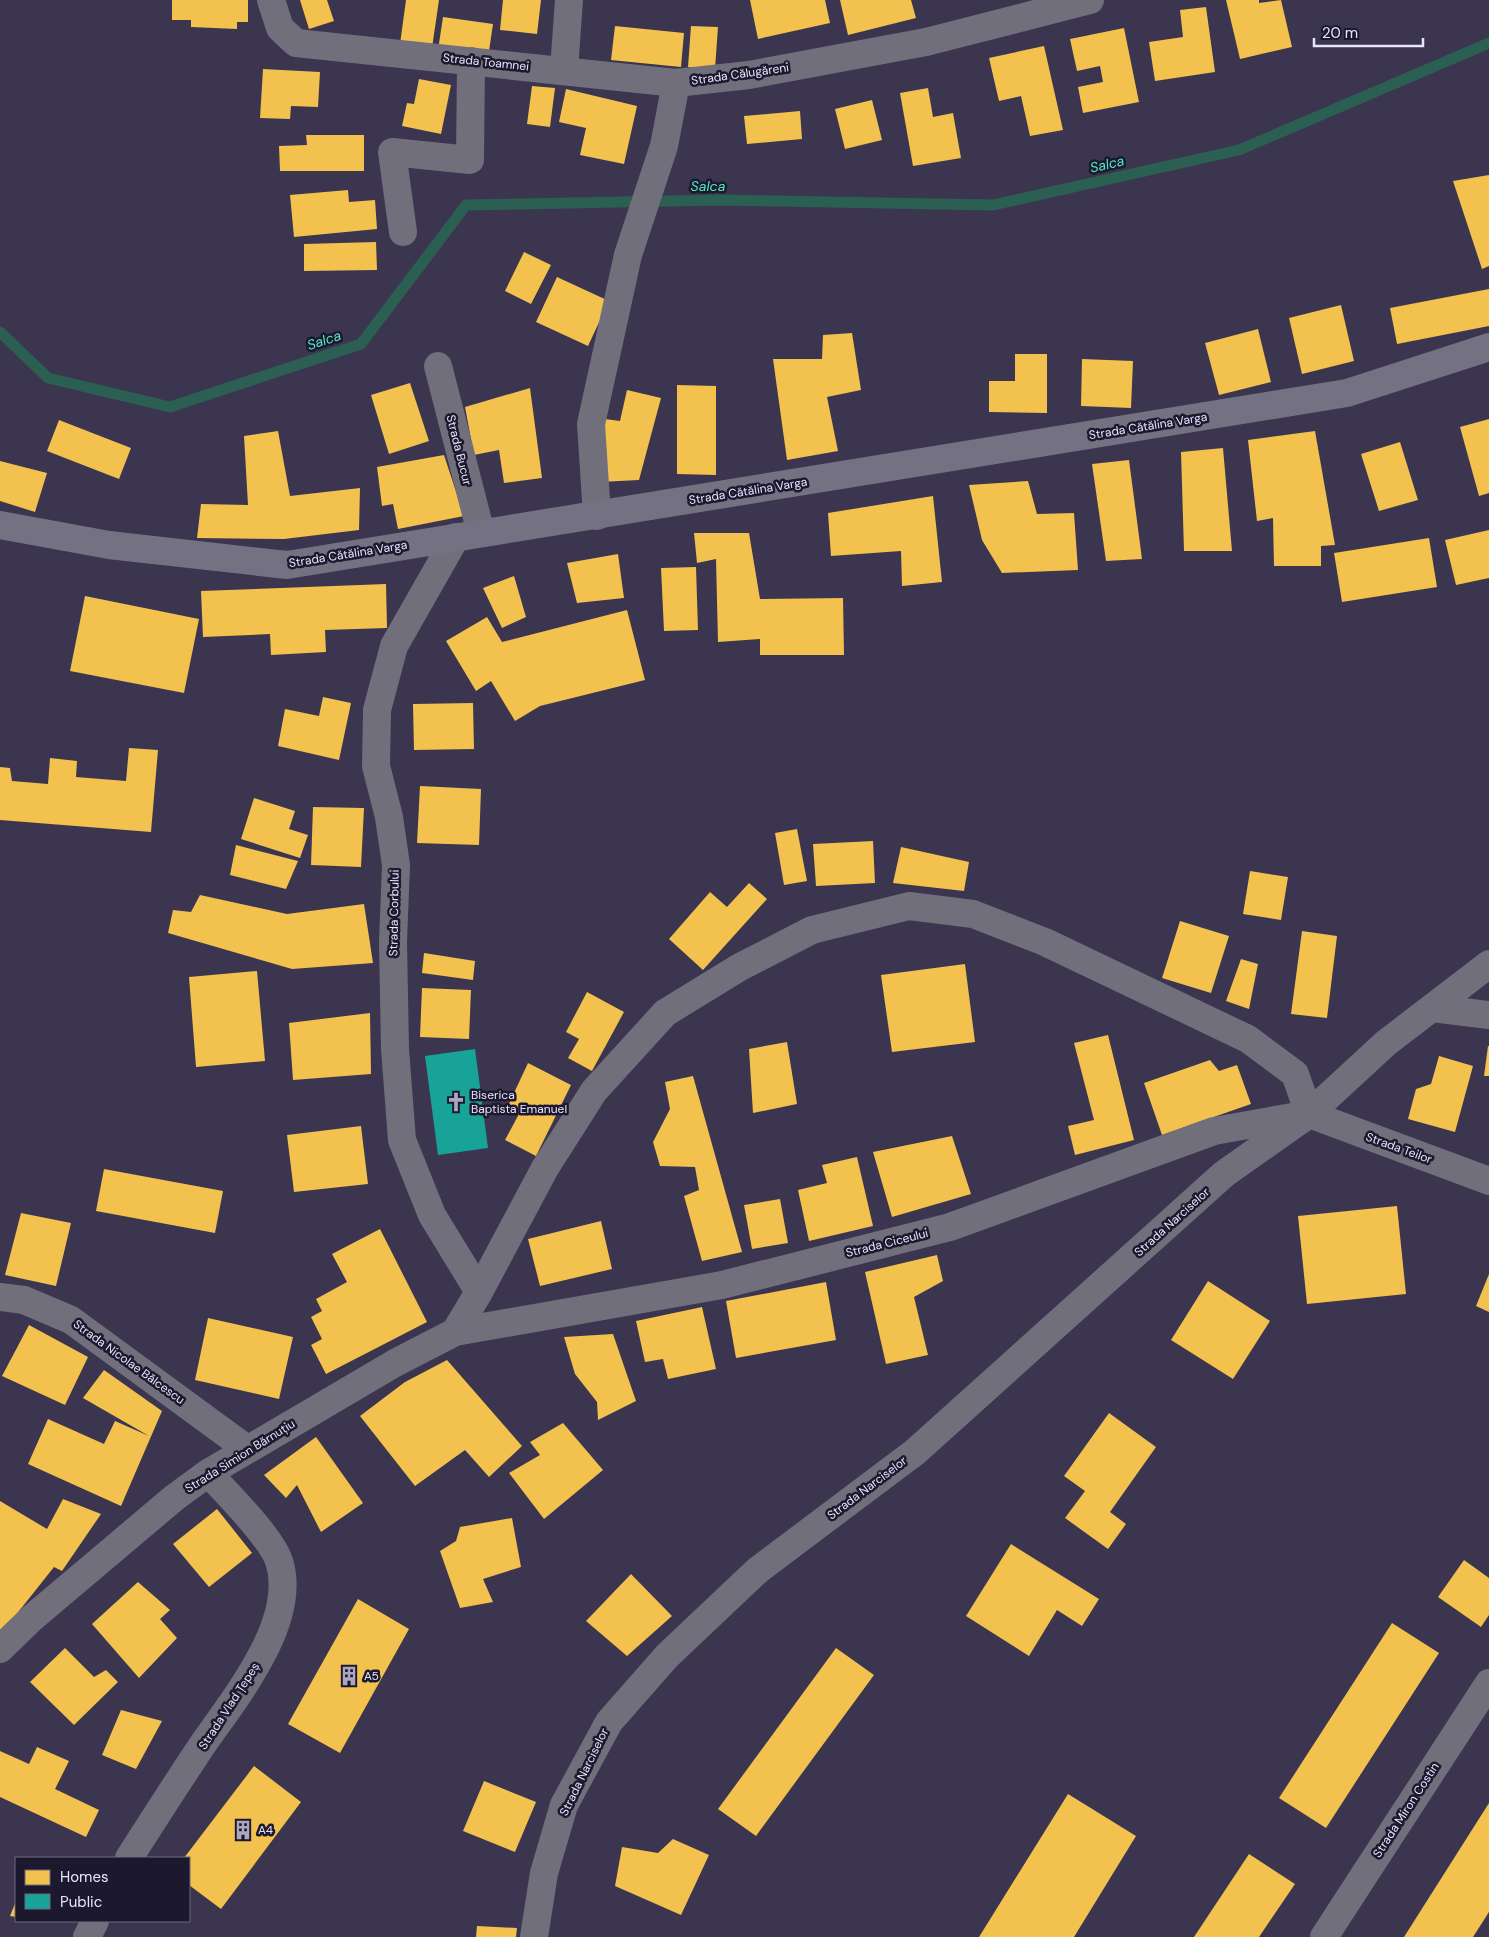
<svg xmlns="http://www.w3.org/2000/svg" width="1489" height="1937" font-family="'DM Sans',sans-serif">
  <style>
    .homes { fill: #f2c14e }
    .public { fill: #17a398 }
    .lines { fill: none; stroke-linecap: round; stroke-linejoin: round }
    .stream { stroke: #2a5f52; stroke-width: 11 }
    .minor { stroke: #716f7c; stroke-width: 28 }
    .secondary { stroke: #747183; stroke-width: 28 }
    .labels { text-anchor: middle; stroke-width: 5; stroke-linejoin: round; paint-order: stroke }
    .street-label { font-size: 12px; fill: #e7e4fc; stroke: #1c182e }
    .poi-label { font-size: 12px; fill: #e7e4fc; stroke: #1c182e; text-anchor: start }
    .water-label { font-size: 14px; font-style: italic; fill: #50ebc1; stroke: #1c182e }
  </style>
  <rect width="100%" height="100%" fill="#3b3550"/>
  <path class="homes" d="M 172,0 L 248,0 L 248,22 L 237,22 L 237,29 L 191,27 L 191,20 L 172,20 Z
    M 300,0 L 327,0 L 334,21 L 309,29 Z
    M 406,0 L 439,0 L 432,48 L 400,44 Z
    M 503,0 L 541,0 L 537,34 L 500,30 Z
    M 750,0 L 825,0 L 830,23 L 758,39 Z
    M 840,0 L 911,0 L 916,18 L 848,35 Z
    M 1226,0 L 1259,0 L 1259,3 L 1281,0 L 1292,47 L 1240,59 Z
    M 1206,7 L 1215,72 L 1155,81 L 1149,42 L 1183,37 L 1180,10 Z
    M 443,17 L 493,24 L 489,51 L 438,50 Z
    M 615,26 L 684,33 L 681,67 L 611,60 Z
    M 691,26 L 718,27 L 715,69 L 688,67 Z
    M 1124,28 L 1139,102 L 1083,113 L 1078,87 L 1103,82 L 1100,66 L 1077,71 L 1070,39 Z
    M 1044,46 L 1063,130 L 1030,136 L 1021,96 L 999,101 L 989,58 Z
    M 263,69 L 320,72 L 318,107 L 291,106 L 290,119 L 260,118 Z
    M 419,79 L 451,85 L 441,134 L 402,126 L 407,103 L 414,104 Z
    M 532,86 L 555,88 L 550,127 L 527,124 Z
    M 928,88 L 933,117 L 953,113 L 961,158 L 913,166 L 900,93 Z
    M 566,89 L 637,106 L 624,164 L 580,155 L 586,128 L 559,122 Z
    M 872,100 L 882,140 L 845,149 L 835,109 Z
    M 800,111 L 802,139 L 747,144 L 744,116 Z
    M 306,135 L 364,135 L 364,171 L 280,171 L 279,146 L 307,145 Z
    M 1489,175 L 1489,266 L 1482,269 L 1453,181 Z
    M 348,190 L 349,202 L 375,200 L 377,229 L 294,237 L 290,195 Z
    M 376,242 L 377,270 L 304,271 L 304,244 Z
    M 524,252 L 551,265 L 531,304 L 505,291 Z
    M 557,277 L 609,301 L 588,346 L 536,322 Z
    M 1489,289 L 1489,326 L 1397,344 L 1390,308 Z
    M 1341,305 L 1354,361 L 1302,374 L 1289,318 Z
    M 1258,329 L 1271,382 L 1219,395 L 1205,343 Z
    M 852,333 L 861,390 L 827,397 L 838,451 L 787,460 L 773,359 L 822,359 L 823,335 Z
    M 1015,354 L 1047,354 L 1047,413 L 989,412 L 989,381 L 1015,381 Z
    M 1082,359 L 1133,361 L 1131,408 L 1081,406 Z
    M 410,383 L 429,441 L 389,454 L 371,395 Z
    M 677,385 L 716,386 L 716,475 L 677,474 Z
    M 530,388 L 542,478 L 504,483 L 499,450 L 474,455 L 465,407 Z
    M 627,390 L 661,398 L 639,480 L 600,482 L 605,419 L 620,421 Z
    M 1489,419 L 1489,493 L 1479,496 L 1460,427 Z
    M 59,420 L 131,448 L 119,479 L 47,451 Z
    M 278,431 L 290,496 L 360,488 L 359,530 L 284,539 L 197,538 L 201,504 L 248,505 L 244,436 Z
    M 1315,431 L 1335,545 L 1321,546 L 1321,566 L 1274,566 L 1273,518 L 1257,521 L 1248,440 Z
    M 1400,442 L 1418,500 L 1379,511 L 1361,454 Z
    M 1223,448 L 1232,551 L 1184,551 L 1181,452 Z
    M 444,455 L 464,516 L 398,529 L 393,504 L 382,506 L 377,467 Z
    M 1129,460 L 1142,559 L 1106,561 L 1092,464 Z
    M 0,461 L 47,473 L 35,512 L 0,501 Z
    M 1028,481 L 1037,514 L 1074,513 L 1078,570 L 1002,573 L 982,540 L 969,485 Z
    M 933,496 L 942,582 L 902,586 L 901,551 L 831,556 L 828,513 Z
    M 1489,530 L 1489,578 L 1456,585 L 1445,540 Z
    M 694,533 L 749,533 L 760,599 L 843,598 L 844,655 L 760,655 L 760,639 L 718,642 L 716,559 L 697,563 Z
    M 1429,538 L 1437,587 L 1342,602 L 1334,553 Z
    M 618,554 L 624,598 L 577,603 L 567,563 Z
    M 696,567 L 698,630 L 664,631 L 661,568 Z
    M 514,576 L 526,617 L 502,628 L 483,588 Z
    M 386,584 L 387,628 L 325,630 L 326,652 L 271,655 L 270,634 L 203,637 L 201,591 Z
    M 85,596 L 199,619 L 184,693 L 70,671 Z
    M 627,610 L 645,680 L 540,706 L 515,721 L 491,681 L 476,691 L 446,641 L 487,617 L 502,642 Z
    M 323,697 L 351,703 L 339,760 L 278,746 L 285,709 L 319,716 Z
    M 473,703 L 474,749 L 414,750 L 413,704 Z
    M 129,748 L 158,750 L 151,832 L 0,820 L 0,767 L 10,768 L 12,781 L 48,784 L 50,758 L 77,761 L 76,777 L 126,781 Z
    M 420,786 L 481,789 L 479,845 L 417,843 Z
    M 254,798 L 295,811 L 289,829 L 308,835 L 300,858 L 241,839 Z
    M 313,807 L 364,808 L 361,867 L 311,865 Z
    M 797,829 L 807,881 L 784,885 L 775,833 Z
    M 873,841 L 875,883 L 816,886 L 813,844 Z
    M 236,845 L 298,861 L 286,889 L 230,875 Z
    M 901,847 L 969,862 L 964,891 L 893,883 Z
    M 1250,871 L 1288,877 L 1281,920 L 1243,914 Z
    M 749,883 L 767,899 L 703,970 L 669,939 L 710,892 L 727,907 Z
    M 200,895 L 287,914 L 364,904 L 373,963 L 292,969 L 168,933 L 173,910 L 191,912 Z
    M 1180,921 L 1229,936 L 1211,993 L 1162,978 Z
    M 1302,931 L 1337,936 L 1327,1018 L 1291,1014 Z
    M 424,953 L 475,961 L 473,980 L 422,973 Z
    M 1241,959 L 1258,964 L 1249,1009 L 1226,1001 Z
    M 965,964 L 975,1042 L 892,1052 L 881,975 Z
    M 257,971 L 265,1061 L 196,1067 L 189,977 Z
    M 422,988 L 471,990 L 469,1039 L 420,1037 Z
    M 587,992 L 624,1012 L 592,1071 L 568,1058 L 579,1039 L 566,1032 Z
    M 370,1013 L 371,1074 L 293,1080 L 289,1023 Z
    M 1108,1035 L 1134,1140 L 1075,1155 L 1068,1126 L 1094,1120 L 1074,1043 Z
    M 787,1042 L 797,1104 L 753,1113 L 749,1049 Z
    M 1488,1046 L 1489,1046 L 1489,1076 L 1484,1076 Z
    M 1439,1056 L 1473,1066 L 1455,1132 L 1408,1119 L 1416,1089 L 1431,1084 Z
    M 1210,1060 L 1219,1071 L 1237,1065 L 1251,1104 L 1162,1135 L 1144,1083 Z
    M 528,1063 L 571,1085 L 536,1156 L 505,1140 L 519,1114 L 507,1108 Z
    M 693,1076 L 742,1252 L 702,1261 L 684,1196 L 699,1190 L 695,1167 L 660,1166 L 653,1142 L 670,1109 L 665,1082 Z
    M 361,1126 L 368,1184 L 294,1192 L 287,1135 Z
    M 952,1136 L 971,1194 L 892,1217 L 873,1152 Z
    M 857,1157 L 873,1226 L 809,1241 L 798,1190 L 827,1183 L 822,1165 Z
    M 104,1169 L 223,1191 L 215,1233 L 96,1211 Z
    M 780,1199 L 788,1243 L 752,1249 L 744,1205 Z
    M 1397,1206 L 1406,1294 L 1307,1304 L 1298,1216 Z
    M 21,1213 L 71,1223 L 56,1286 L 5,1275 Z
    M 601,1221 L 612,1269 L 540,1286 L 528,1239 Z
    M 380,1229 L 427,1322 L 326,1374 L 311,1345 L 322,1339 L 311,1317 L 322,1311 L 316,1299 L 347,1282 L 332,1254 Z
    M 937,1255 L 943,1281 L 914,1297 L 928,1355 L 886,1364 L 865,1272 Z
    M 1489,1274 L 1489,1312 L 1476,1306 Z
    M 1208,1281 L 1270,1321 L 1233,1379 L 1171,1340 Z
    M 826,1282 L 836,1340 L 736,1358 L 726,1301 Z
    M 702,1307 L 716,1369 L 668,1379 L 663,1359 L 645,1362 L 636,1321 Z
    M 208,1318 L 293,1337 L 279,1399 L 195,1380 Z
    M 29,1325 L 88,1357 L 65,1405 L 2,1376 Z
    M 613,1334 L 636,1401 L 598,1420 L 597,1402 L 575,1374 L 564,1337 Z
    M 447,1360 L 522,1446 L 489,1477 L 465,1450 L 415,1486 L 360,1416 L 405,1382 Z
    M 104,1370 L 162,1411 L 121,1506 L 28,1464 L 48,1419 L 104,1444 L 115,1421 L 149,1436 L 83,1398 Z
    M 1109,1413 L 1156,1447 L 1110,1512 L 1126,1524 L 1108,1549 L 1065,1518 L 1085,1491 L 1064,1476 Z
    M 563,1423 L 603,1470 L 544,1519 L 509,1473 L 540,1455 L 530,1442 Z
    M 316,1437 L 363,1503 L 321,1532 L 297,1485 L 286,1498 L 264,1475 Z
    M 63,1499 L 101,1514 L 62,1571 L 54,1567 L 0,1635 L 0,1501 L 47,1529 Z
    M 217,1509 L 252,1553 L 209,1587 L 173,1544 Z
    M 512,1518 L 521,1567 L 483,1579 L 493,1602 L 460,1608 L 440,1551 L 456,1541 L 460,1527 Z
    M 1011,1544 L 1099,1599 L 1082,1626 L 1057,1610 L 1029,1656 L 966,1616 Z
    M 1464,1560 L 1489,1578 L 1489,1615 L 1481,1627 L 1438,1597 Z
    M 631,1574 L 672,1616 L 627,1656 L 586,1621 Z
    M 138,1582 L 170,1610 L 160,1619 L 177,1638 L 139,1678 L 92,1624 Z
    M 358,1599 L 409,1629 L 340,1753 L 288,1724 Z
    M 1392,1623 L 1439,1653 L 1326,1828 L 1279,1798 Z
    M 65,1648 L 94,1677 L 106,1670 L 118,1682 L 74,1725 L 30,1682 Z
    M 836,1648 L 874,1675 L 756,1836 L 718,1809 Z
    M 121,1710 L 162,1721 L 136,1769 L 102,1755 Z
    M 37,1747 L 69,1761 L 55,1789 L 99,1810 L 86,1837 L 0,1797 L 0,1751 L 29,1764 Z
    M 254,1766 L 301,1802 L 221,1909 L 189,1885 L 189,1858 L 184,1858 Z
    M 484,1781 L 536,1802 L 515,1852 L 463,1831 Z
    M 1068,1794 L 1136,1836 L 1074,1937 L 979,1937 Z
    M 1489,1803 L 1489,1912 L 1473,1937 L 1404,1937 Z
    M 673,1839 L 709,1855 L 681,1915 L 615,1886 L 622,1847 L 658,1853 Z
    M 1249,1854 L 1295,1884 L 1259,1937 L 1194,1937 Z
    M 16,1901 L 16,1917 L 10,1916 Z
    M 477,1926 L 517,1928 L 516,1937 L 476,1937 Z"/>
  <path class="public" d="M 475,1049 L 488,1148 L 438,1155 L 425,1056 Z"/>
  <g class="lines">
    <path class="stream" d="M 0,332 L 48,378 L 170,407 L 361,344 L 466,205 L 719,200 L 993,205 L 1239,150 L 1489,43"/>
    <path class="minor" d="M 271,0 L 280,28 L 296,43 L 676,83 L 749,75 L 926,42 L 1090,0
      M 564,70 L 569,0
      M 403,232 L 392,152 L 470,160 L 471,61
      M 438,366 L 481,533
      M 597,516 L 591,424 L 628,255 L 664,146 L 676,83
      M 456,537 L 394,646 L 377,710 L 376,766 L 389,817 L 396,865 L 393,942 L 395,1049 L 402,1140 L 432,1215 L 479,1292
      M 1432,1008 L 1489,1015
      M 1309,1114 L 1489,1181
      M 0,1297 L 24,1300 L 71,1320 L 247,1449
      M 455,1332 L 479,1292 L 545,1168 L 594,1091 L 665,1013 L 740,967 L 812,930 L 909,906 L 973,914 L 1045,942 L 1248,1039 L 1295,1074 L 1309,1114
      M 0,1649 L 32,1618 L 174,1498 L 208,1473 L 395,1363 L 455,1332 L 722,1285 L 950,1227 L 1214,1131 L 1309,1114
      M 129,1858 C 152,1822 175,1786 199,1750 C 232,1701 299,1623 279,1561 C 271,1537 226,1492 208,1473
      M 87,1937 L 95,1921
      M 534,1937 L 544,1873 L 564,1805 L 609,1722 L 667,1656 L 758,1570 L 915,1452 L 1224,1174 L 1309,1114 L 1386,1043 L 1489,964
      M 1324,1937 L 1489,1683"/>
    <path class="secondary" d="M 0,525 L 109,545 L 287,565 L 1347,393 L 1489,347"/>
  </g>
  <defs>
    <symbol id="church-bare" viewBox="-9 -9 18 18"><path d="M-1.2-6h2.4v3.5h3.3v2.4h-3.3V6h-2.4V-.1h-3.3v-2.4h3.3Z" fill="#aba7c0" stroke="#1c182e" stroke-width="2.5" paint-order="stroke"/></symbol>
    <symbol id="building-bare" viewBox="-9 -9 18 18"><path d="M-4-6H4V6H1V3H-1V6H-4ZM-2.5-4.3h1.7v1.8h-1.7ZM.8-4.3h1.7v1.8H.8ZM-2.5-1h1.7V.8h-1.7ZM.8-1h1.7V.8H.8Z" fill="#aba7c0" stroke="#1c182e" stroke-width="2.5" paint-order="stroke"/></symbol>
  </defs>
  <g fill-rule="evenodd">
    <use href="#church-bare" x="442" y="1088" width="28" height="28"/>
    <use href="#building-bare" x="335" y="1662" width="28" height="28"/>
    <use href="#building-bare" x="229" y="1816" width="28" height="28"/>
  </g>
  <g class="labels">
    <g class="street-label">
      <text transform="translate(486 62) rotate(6)" y="4">Strada Toamnei</text>
      <text transform="translate(740 74) rotate(-8)" y="4">Strada Călugăreni</text>
      <text transform="translate(1148 426) rotate(-9)" y="4">Strada Cătălina Varga</text>
      <text transform="translate(459 450) rotate(76)" y="4">Strada Bucur</text>
      <text transform="translate(748 491) rotate(-9)" y="4">Strada Cătălina Varga</text>
      <text transform="translate(348 554) rotate(-9)" y="4">Strada Cătălina Varga</text>
      <text transform="translate(394 913) rotate(-89)" y="4">Strada Corbului</text>
      <text transform="translate(1399 1148) rotate(20)" y="4">Strada Teilor</text>
      <text transform="translate(1172 1222) rotate(-42)" y="4">Strada Narciselor</text>
      <text transform="translate(887 1243) rotate(-14)" y="4">Strada Ciceului</text>
      <text transform="translate(129 1362) rotate(36)" y="4">Strada Nicolae Bălcescu</text>
      <text transform="translate(240 1456) rotate(-32)" y="4">Strada Simion Bărnuțiu</text>
      <text transform="translate(867 1488) rotate(-37)" y="4">Strada Narciselor</text>
      <text transform="translate(229 1706) rotate(-57)" y="4">Strada Vlad Țepeș</text>
      <text transform="translate(584 1772) rotate(-64)" y="4">Strada Narciselor</text>
      <text transform="translate(1406 1810) rotate(-57)" y="4">Strada Miron Costin</text>
    </g>
    <g class="poi-label">
      <text x="471" y="1099">Biserica<tspan x="471" dy="14">Baptista Emanuel</tspan></text>
      <text x="364" y="1680">A5</text>
      <text x="258" y="1834">A4</text>
    </g>
    <g class="water-label">
      <text transform="translate(1107 164) rotate(-13)" y="5">Salca</text>
      <text x="708" y="191">Salca</text>
      <text transform="translate(324 340) rotate(-18)" y="5">Salca</text>
    </g>
  </g>
  <rect x="15" y="1857" width="175" height="65" fill="#1c182e" stroke="#6d6a80"/>
  <rect x="25" y="1870" width="25" height="15" fill="#f2c14e" stroke="#6d6a80"/>
  <text x="60" y="1882" font-size="15" fill="#e7e4fc">Homes</text>
  <rect x="25" y="1894" width="25" height="15" fill="#17a398" stroke="#6d6a80"/>
  <text x="60" y="1907" font-size="15" fill="#e7e4fc">Public</text>
  <path d="M1314 38v8h109v-8" fill="none" stroke="#e7e4fc" stroke-width="2.5"/>
  <text x="1322" y="38" font-size="15" fill="#e7e4fc" stroke="#1c182e" stroke-width="4" paint-order="stroke">20 m</text>
</svg>
